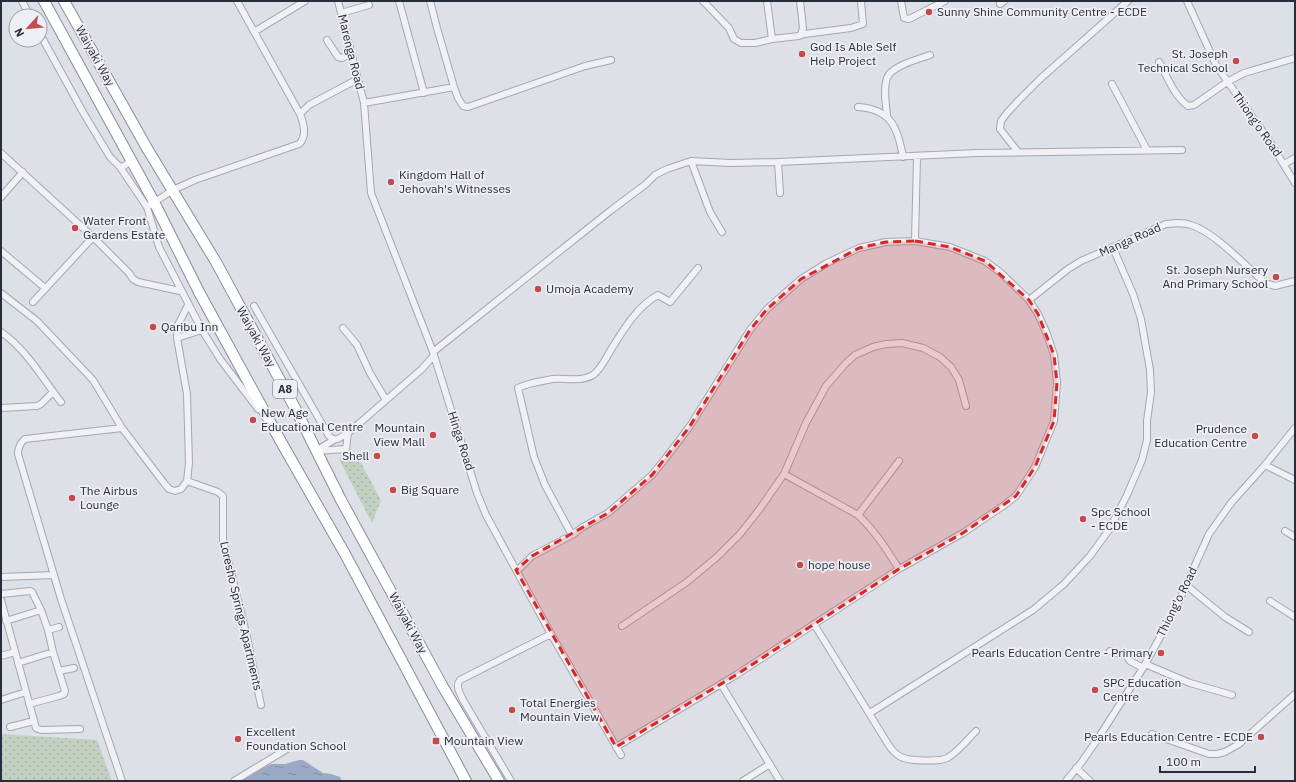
<svg xmlns="http://www.w3.org/2000/svg" width="1296" height="782" font-family="'IBM Plex Sans',sans-serif">
  <style>
    .grass { fill: url(#grass-dots) }
    .water { fill: url(#water-ripples) }
    .lines { fill: none; stroke-linecap: round; stroke-linejoin: round }
    .minor-casing { stroke: #a4a7b0; stroke-width: 8 }
    .trunk-casing { stroke: #878c9c; stroke-width: 12 }
    .minor { stroke: #f1f1f5; stroke-width: 6 }
    .trunk { stroke: #fff; stroke-width: 10 }
    .marked { fill: #d62828; fill-opacity: 0.2; stroke: #d62828; stroke-width: 3; stroke-dasharray: 8 5; stroke-linejoin: round }
    .poi-dot { fill: #c44b4b; stroke: #edeff4; stroke-width: 1.5 }
    .labels { text-anchor: middle; stroke-width: 3.5; stroke-linejoin: round; paint-order: stroke }
    .shield { fill: #edeff4; stroke: #636773; stroke-width: 1 }
    .shield-label { font-size: 11px; font-weight: bold; fill: #282d3c }
    .poi-label { font-size: 12px; fill: #282d3c; stroke: #edeff4; text-anchor: start }
    .street-label { font-size: 12px; fill: #282d3c; stroke: #edeff4 }
  </style>
  <defs>
    <pattern id="grass-dots" width="8" height="8" patternUnits="userSpaceOnUse"><rect width="8" height="8" fill="#c1d0c0"/><path d="M2 2h.1M6 6h.1" fill="none" stroke="#a6b3a6" stroke-width="1.8" stroke-linecap="round"/></pattern>
    <pattern id="water-ripples" width="26" height="14" patternUnits="userSpaceOnUse"><rect width="26" height="14" fill="#9ba9c5"/><path d="M2 4q2-2 4 0t4 0M15 11q2-2 4 0t4 0" fill="none" stroke="#7e8aa1"/></pattern>
  </defs>
  <rect width="100%" height="100%" fill="#dee0e7"/>
  <path class="grass" d="M 355,458 L 361,463 L 381,500 L 372,523 L 339,459 Z
    M 1,734 L 97,740 L 112,781 L 1,781 Z"/>
  <path class="water" d="M 299,760 L 303,760 L 323,773 L 331,774 L 340,777 L 342,781 L 235,781 L 271,764 L 285,764 Z"/>
  <g class="lines">
    <defs>
      <path id="minor" d="M 22,1 L 30,16
        M 237,1 L 300,114
        M 338,1 L 364,103 L 371,193 L 433,352 L 477,493 L 486,515 L 551,634 L 621,755
        M 399,1 L 424,93
        M 430,1 L 437,28 L 454,87
        M 703,1 L 729,28 L 734,39 L 741,43 L 755,43 L 772,39 L 767,1
        M 901,1 L 904,18 L 909,19 L 945,1
        M 1187,1 L 1216,65 L 1268,139 L 1295,183
        M 1000,4 L 1004,1
        M 341,13 L 369,5
        M 254,32 L 305,1
        M 40,34 L 84,114 L 110,157 L 120,167 L 124,166 L 131,161
        M 799,36 L 804,34 L 851,28 L 863,24 L 861,1
        M 772,39 L 799,36 L 801,34 L 803,28 L 800,1
        M 327,40 L 338,57 L 342,58 L 352,53
        M 1159,62 C 1167,76 1174,96 1188,106 L 1194,105 L 1227,82 L 1244,73 L 1295,58
        M 1112,84 L 1147,150
        M 364,103 L 454,87 L 458,98 L 463,106 L 468,107 L 585,66 L 611,60
        M 858,107 C 891,109 898,128 903,157
        M 887,115 C 886,104 883,90 887,78 C 891,66 919,59 930,55
        M 1018,152 L 1000,129 L 1001,121 L 1007,113 L 1019,100 L 1040,79 L 1128,1
        M 1,153 L 93,237 L 129,273 L 133,279 L 138,282 L 180,291
        M 691,161 L 710,212 L 722,232
        M 778,162 L 780,193
        M 1284,164 L 1295,158
        M 120,167 L 147,207
        M 1,197 L 23,172
        M 915,241 L 917,157
        M 1,251 L 45,288
        M 1,293 L 37,321 L 93,380 L 122,428 L 164,483 L 169,489 L 175,491 L 181,489 L 187,481 L 189,463 L 187,394 L 177,338 L 178,325 L 188,305
        M 1029,300 L 1068,269 L 1081,261 L 1166,224 C 1175,223 1183,222 1191,225 C 1213,231 1247,267 1265,283 L 1275,286 L 1295,281
        M 33,302 L 93,237
        M 254,306 L 329,436 C 336,443 341,437 348,433 L 422,369 L 434,355
        M 343,328 L 357,345 L 370,373 L 386,400
        M 1,332 C 27,350 42,378 61,402
        M 177,338 L 202,330
        M 433,352 L 610,211 L 646,184 L 655,175 L 667,169 L 691,161 L 731,163 L 778,162 L 977,153 L 1182,150
        M 1,408 L 37,406 L 41,404 L 53,392
        M 258,409 L 220,359 L 202,330 L 159,247 L 147,207 L 173,190 L 195,180 L 299,144 C 307,137 304,123 300,114 L 309,105 L 358,79
        M 122,428 L 25,439 C 20,443 18,448 18,454 L 61,599 L 122,781
        M 317,450 L 334,440
        M 316,451 L 346,449 L 348,433
        M 1265,465 L 1295,480
        M 784,474 L 858,515 C 875,531 887,550 899,569
        M 187,481 L 218,492 L 223,496 L 223,540 L 247,637 L 261,705
        M 858,515 L 899,461
        M 1285,531 L 1295,537
        M 572,535 L 545,485 L 534,457 L 518,388 C 528,383 542,381 553,379 C 566,378 581,382 593,375 C 600,370 605,360 609,353 C 622,332 636,307 658,295 L 670,302 L 698,268
        M 516,570 L 520,568 L 532,556 L 572,535 L 583,527 L 608,513 L 652,475 L 665,459 L 690,426 L 750,330 L 767,309 L 801,279 L 827,263 L 859,248 L 886,242 L 915,241 L 950,247 L 985,261 L 1001,273 L 1029,300 L 1038,314 L 1047,334 L 1054,355 L 1057,383 L 1054,421 L 1035,467 L 1016,496 L 1003,506 L 963,533 L 899,569 L 736,675 L 616,747
        M 1,577 L 54,575
        M 1186,585 L 1225,617 L 1249,632
        M 1,594 L 30,591 L 32,592 L 41,610 L 48,630 L 53,652 L 65,691 L 64,694 L 59,696 L 29,704
        M 1,600 L 36,728 L 41,730 L 80,729
        M 1270,601 L 1295,617
        M 6,621 L 41,610
        M 814,624 L 888,744 C 891,749 895,754 901,757 C 909,761 939,762 947,758 C 958,752 967,740 976,731
        M 622,626 L 687,582 L 717,557 L 740,534 L 759,510 L 784,474 L 806,423 L 826,386 L 846,363 L 855,355 L 873,347 L 886,344 L 902,343 L 923,348 L 940,357 L 951,367 L 959,380 L 966,406
        M 48,630 L 59,627
        M 1110,651 L 1126,655 L 1130,661 L 1143,668
        M 1,656 L 15,652
        M 18,663 L 53,652
        M 1145,664 L 1190,683 L 1232,695
        M 59,671 L 74,668
        M 721,684 L 780,781
        M 1,700 L 26,692
        M 870,713 L 1033,610 L 1064,584 L 1090,556 L 1109,530 L 1127,495 L 1142,460 L 1147,440 L 1147,421 L 1151,392 L 1150,370 L 1141,319 L 1133,294 L 1113,248
        M 10,727 L 34,721
        M 1152,734 L 1209,754 L 1217,754 L 1225,752 L 1239,744 L 1295,694
        M 1076,768 L 1090,781
        M 234,781 L 287,749
        M 511,781 L 463,700 C 460,693 455,686 460,680 L 551,634
        M 743,781 L 770,764
        M 1066,781 L 1081,763 L 1097,740 L 1143,668 L 1175,610 L 1209,534 L 1231,503 L 1265,465 L 1295,428"/>
      <path id="trunk" d="M 44,1 L 154,202 L 199,292 L 280,440 L 345,554 L 466,781
        M 64,1 L 148,150 L 216,262 L 295,408 L 341,500 L 443,687 L 499,781"/>
    </defs>
    <use href="#minor" class="minor-casing"/>
    <use href="#trunk" class="trunk-casing"/>
    <use href="#minor" class="minor"/>
    <use href="#trunk" class="trunk"/>
  </g>
  <path class="marked" d="M 915,241 L 950,247 L 985,261 L 1029,300 L 1038,314 L 1054,355 L 1057,383 L 1054,421 L 1035,467 L 1016,496 L 963,533 L 899,569 L 736,675 L 616,747 L 516,570 L 532,556 L 608,513 L 652,475 L 690,426 L 750,330 L 767,309 L 801,279 L 859,248 L 886,242 Z"/>
  <g class="poi-dot">
    <circle cx="929" cy="12" r="4"/>
    <circle cx="802" cy="54" r="4"/>
    <circle cx="1236" cy="61" r="4"/>
    <circle cx="391" cy="182" r="4"/>
    <circle cx="75" cy="228" r="4"/>
    <circle cx="1276" cy="277" r="4"/>
    <circle cx="538" cy="289" r="4"/>
    <circle cx="153" cy="327" r="4"/>
    <circle cx="253" cy="420" r="4"/>
    <circle cx="433" cy="435" r="4"/>
    <circle cx="1255" cy="436" r="4"/>
    <circle cx="377" cy="456" r="4"/>
    <circle cx="393" cy="490" r="4"/>
    <circle cx="72" cy="498" r="4"/>
    <circle cx="1083" cy="519" r="4"/>
    <circle cx="800" cy="565" r="4"/>
    <circle cx="1161" cy="653" r="4"/>
    <circle cx="1095" cy="690" r="4"/>
    <circle cx="512" cy="710" r="4"/>
    <circle cx="1261" cy="737" r="4"/>
    <circle cx="238" cy="739" r="4"/>
    <rect x="432" y="737" width="8" height="8" rx="2"/>
  </g>
  <g class="labels">
    <rect class="shield" x="273" y="380" width="24" height="18" rx="3"/>
    <g class="shield-label">
      <text x="285" y="393">A8</text>
    </g>
    <g class="poi-label">
      <text x="937" y="16">Sunny Shine Community Centre - ECDE</text>
      <text x="810" y="51">God Is Able Self<tspan x="810" dy="14">Help Project</tspan></text>
      <text x="1228" y="58" text-anchor="end">St. Joseph<tspan x="1228" dy="14">Technical School</tspan></text>
      <text x="399" y="179">Kingdom Hall of<tspan x="399" dy="14">Jehovah's Witnesses</tspan></text>
      <text x="83" y="225">Water Front<tspan x="83" dy="14">Gardens Estate</tspan></text>
      <text x="1268" y="274" text-anchor="end">St. Joseph Nursery<tspan x="1268" dy="14">And Primary School</tspan></text>
      <text x="546" y="293">Umoja Academy</text>
      <text x="161" y="331">Qaribu Inn</text>
      <text x="261" y="417">New Age<tspan x="261" dy="14">Educational Centre</tspan></text>
      <text x="425" y="432" text-anchor="end">Mountain<tspan x="425" dy="14">View Mall</tspan></text>
      <text x="1247" y="433" text-anchor="end">Prudence<tspan x="1247" dy="14">Education Centre</tspan></text>
      <text x="369" y="460" text-anchor="end">Shell</text>
      <text x="401" y="494">Big Square</text>
      <text x="80" y="495">The Airbus<tspan x="80" dy="14">Lounge</tspan></text>
      <text x="1091" y="516">Spc School<tspan x="1091" dy="14">- ECDE</tspan></text>
      <text x="808" y="569">hope house</text>
      <text x="1153" y="657" text-anchor="end">Pearls Education Centre - Primary</text>
      <text x="1103" y="687">SPC Education<tspan x="1103" dy="14">Centre</tspan></text>
      <text x="520" y="707">Total Energies<tspan x="520" dy="14">Mountain View</tspan></text>
      <text x="246" y="736">Excellent<tspan x="246" dy="14">Foundation School</tspan></text>
      <text x="1253" y="741" text-anchor="end">Pearls Education Centre - ECDE</text>
      <text x="444" y="745">Mountain View</text>
    </g>
    <g class="street-label">
      <text transform="translate(351 52) rotate(76)" y="4">Marenga Road</text>
      <text transform="translate(95 56) rotate(61)" y="4">Waiyaki Way</text>
      <text transform="translate(1257 124) rotate(55)" y="4">Thiong'o Road</text>
      <text transform="translate(1130 240) rotate(-24)" y="4">Manga Road</text>
      <text transform="translate(256 337) rotate(61)" y="4">Waiyaki Way</text>
      <text transform="translate(461 441) rotate(72)" y="4">Hinga Road</text>
      <text transform="translate(1177 602) rotate(-64)" y="4">Thiong'o Road</text>
      <text transform="translate(241 616) rotate(77)" y="4">Loresho Springs Apartments</text>
      <text transform="translate(408 623) rotate(62)" y="4">Waiyaki Way</text>
    </g>
  </g>
  <rect width="1296" height="782" fill="none" stroke="#282d3c" stroke-width="4"/>
  <g transform="translate(28 28) rotate(243)"><circle r="19" fill="#edeff4" stroke="#9ea1aa"/>
  <path d="M0-3L7 15L0 10L-7 15Z" fill="#c44b4b"/>
  <text y="-6" font-size="11" font-weight="bold" text-anchor="middle" fill="#282d3c">N</text>
  </g>
  <path d="M1160 766v6h95v-6" fill="none" stroke="#282d3c" stroke-width="2"/>
  <text x="1166" y="766" font-size="12" fill="#282d3c" stroke="#edeff4" stroke-width="3" paint-order="stroke">100 m</text>
</svg>
